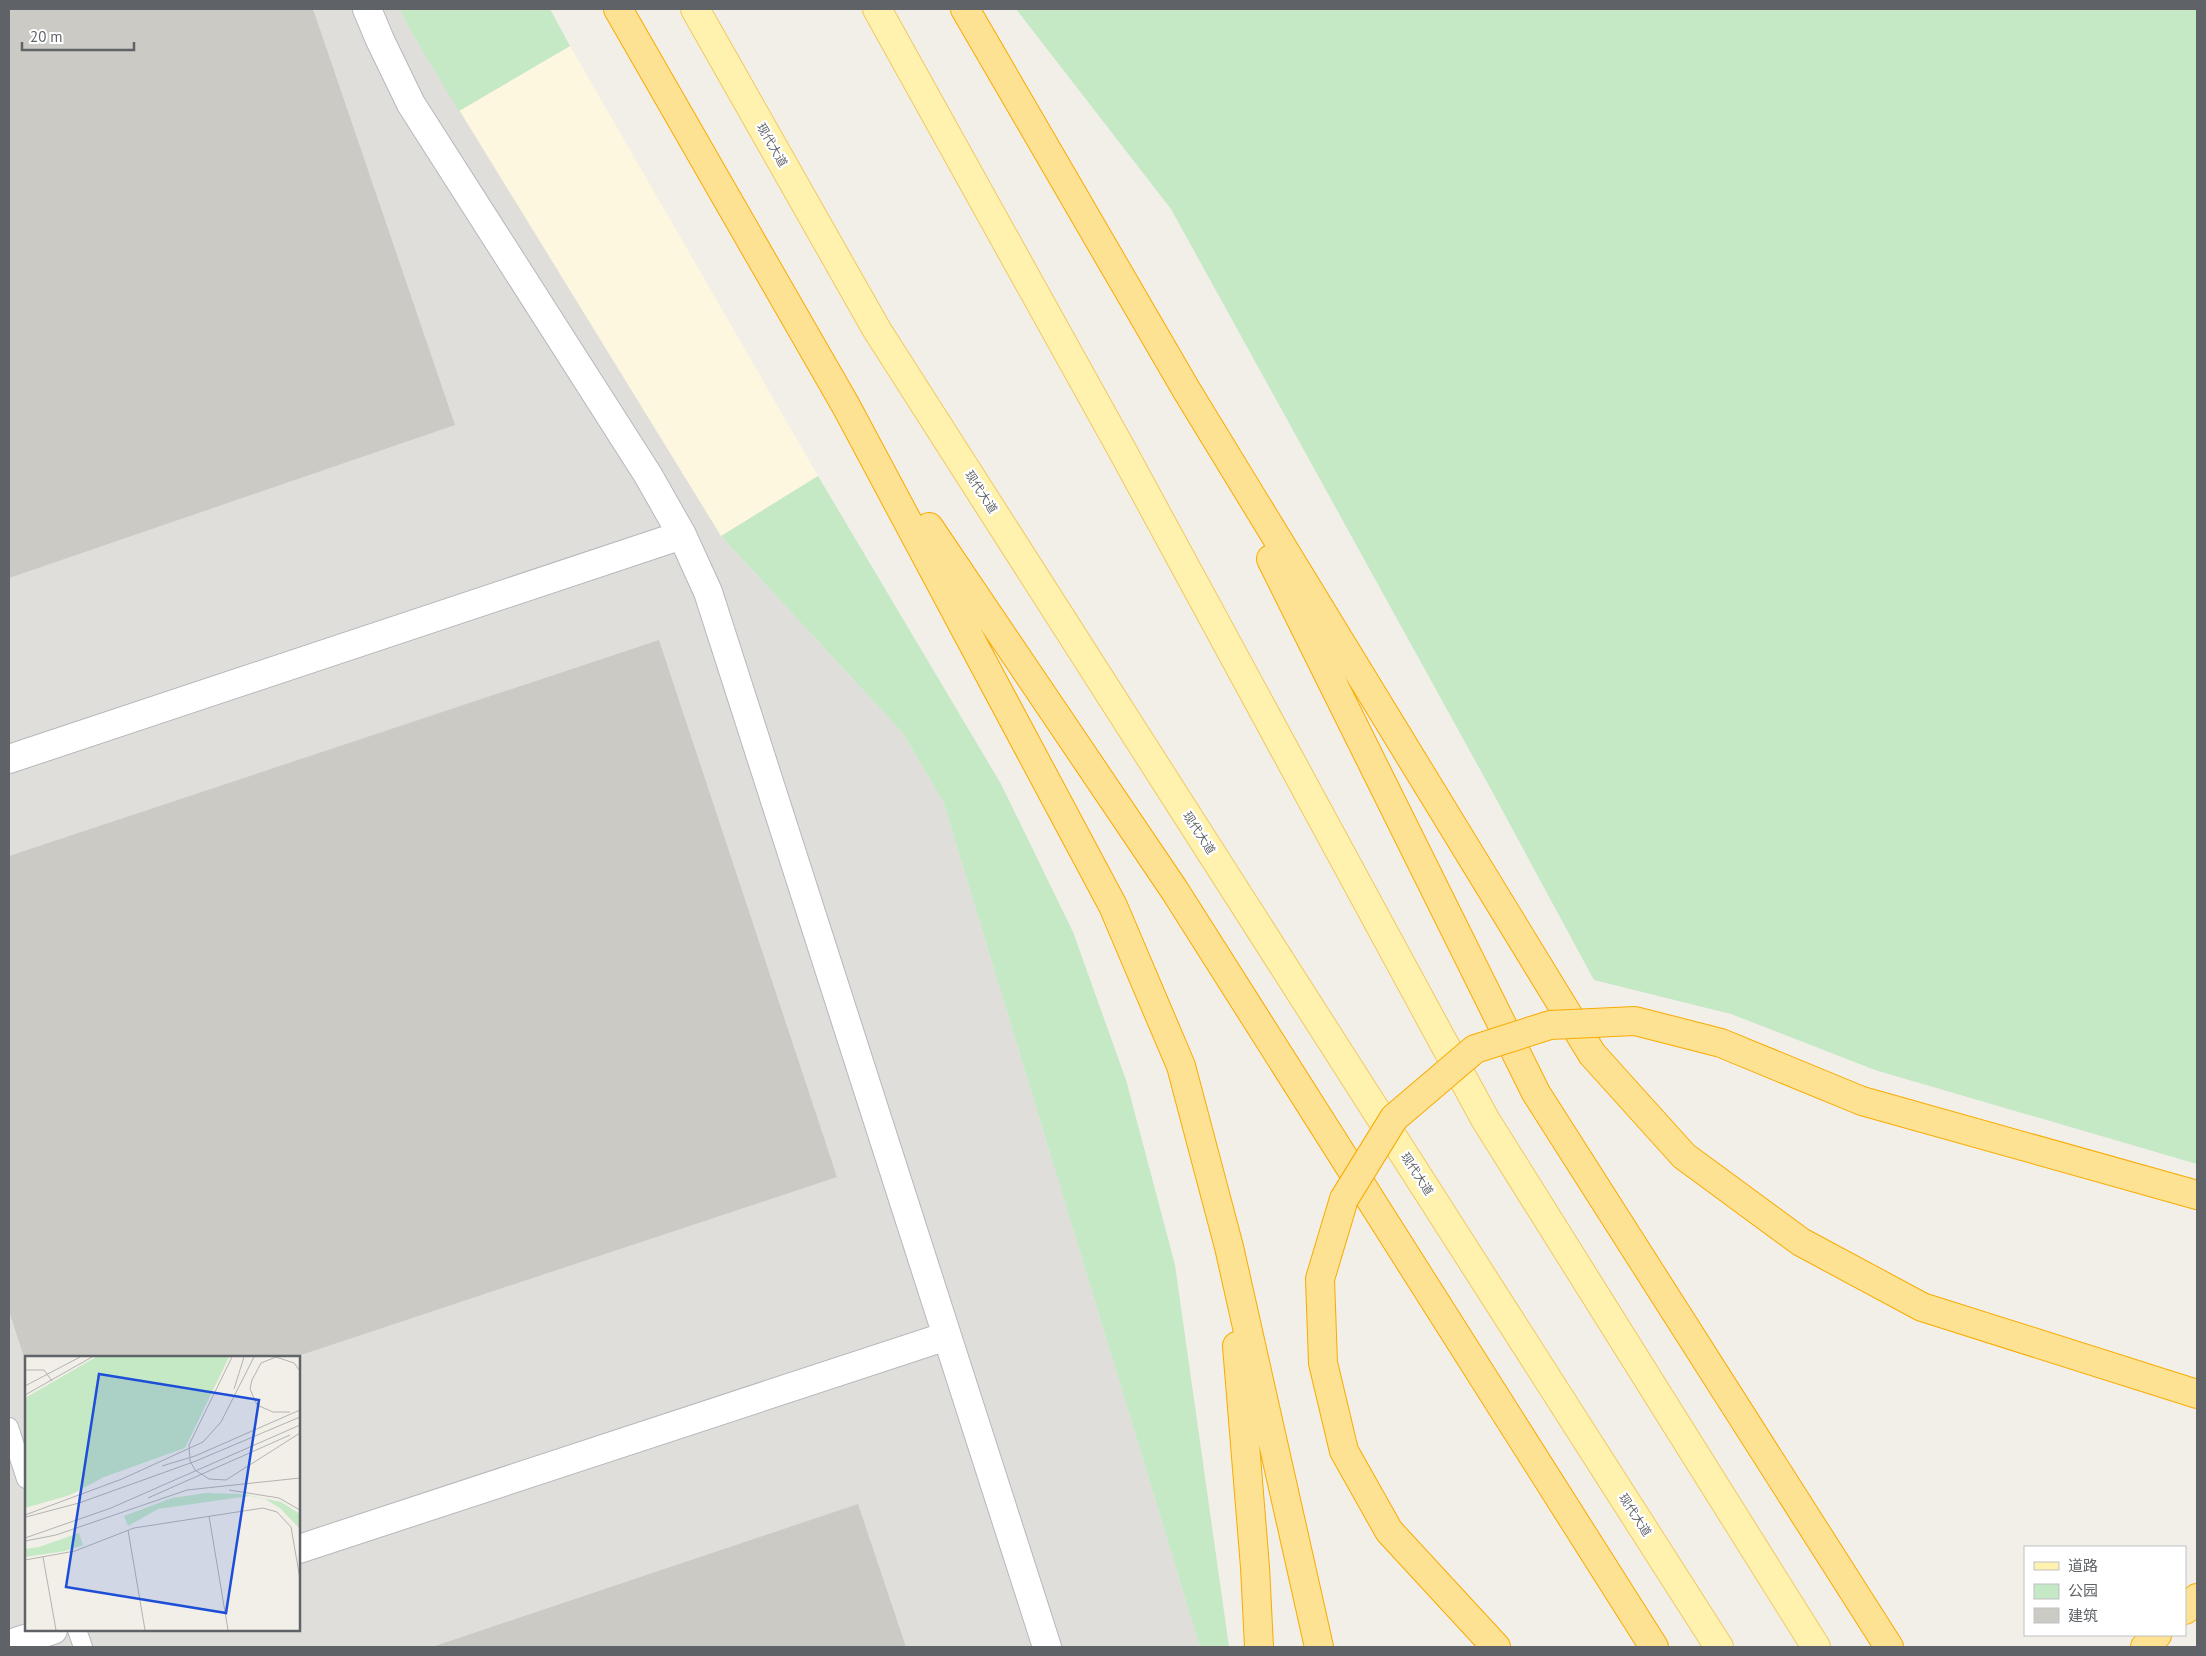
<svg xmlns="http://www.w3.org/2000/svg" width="2206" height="1656" font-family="'PT Sans','Noto Sans SC',sans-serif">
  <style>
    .commercial { fill: #fef7e0 }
    .industrial { fill: #e0deda; fill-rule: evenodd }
    .green { fill: #c5e8c5 }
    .building { fill: #cccac5 }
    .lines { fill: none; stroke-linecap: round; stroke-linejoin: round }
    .lane-casing { stroke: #b5b8bc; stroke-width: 20 }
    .street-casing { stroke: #b5b8bc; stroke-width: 30 }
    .primary-casing { stroke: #f2c960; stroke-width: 30 }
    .highway-casing { stroke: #f9ab00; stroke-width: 30 }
    .lane { stroke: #fff; stroke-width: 18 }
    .street { stroke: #fff; stroke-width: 28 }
    .primary { stroke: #fff2af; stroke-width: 28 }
    .highway { stroke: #fde293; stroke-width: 28 }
    .highway-bridge-casing { stroke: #f9ab00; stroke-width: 30; stroke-linecap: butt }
    .highway-bridge { stroke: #fde293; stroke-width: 28 }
    .labels { text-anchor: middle; stroke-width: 4.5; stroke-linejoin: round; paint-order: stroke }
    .street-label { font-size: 12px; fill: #5f6368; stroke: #fff }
    .inset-road { fill: none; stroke: #b3b3b1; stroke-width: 1 }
    .view { fill: #1d4ed8; fill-opacity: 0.15; stroke: #1d4ed8; stroke-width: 2.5 }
    .inset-edge { fill: none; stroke: #5f6368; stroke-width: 2.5 }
  </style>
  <rect width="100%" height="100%" fill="#f1efe8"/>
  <path class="commercial" d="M 570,46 L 818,476 L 721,536 L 459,111 Z"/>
  <path class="industrial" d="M 9,9 L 400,9 L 410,30 L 721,536 L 902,732 L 943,801 L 1200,1647 L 9,1647 ZM 26,1357 L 299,1357 L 299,1630 L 26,1630 Z"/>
  <path class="green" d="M 400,9 L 550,9 L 570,46 L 459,111 L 410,30 Z
    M 1016,9 L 2197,9 L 2197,1164 L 1875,1070 L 1731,1014 L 1594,980 L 1493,793 L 1171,209 Z
    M 818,476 L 1001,784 L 1073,932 L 1126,1080 L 1175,1265 L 1229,1647 L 1200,1647 L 943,801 L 902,732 L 721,536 Z"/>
  <path class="building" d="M 9,9 L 313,9 L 455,425 L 9,578 Z
    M 659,640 L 837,1177 L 295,1357 L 26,1357 L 26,1363 L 9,1311 L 9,856 Z
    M 858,1504 L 906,1647 L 432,1647 Z"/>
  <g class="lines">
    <defs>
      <path id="lane" d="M 9,1427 L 26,1479
        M 77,1630 L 83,1647"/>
      <path id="street" d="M 367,9 L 380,40 L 411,104 L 648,475 L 682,535 L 708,592 L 1047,1647
        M 9,759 L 682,535
        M 299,1549 L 947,1336
        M 9,1644 L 53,1630"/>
      <path id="primary" d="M 695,9 L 877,330 L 1719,1647
        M 877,9 L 1122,450 L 1485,1119 L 1816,1647"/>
      <path id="highway" d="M 618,9 L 846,406 L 1113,906 L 1181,1066 L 1229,1247 L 1319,1647
        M 965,9 L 1187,391 L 1592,1054 L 1684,1156 L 1801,1242 L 1922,1307 L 2197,1394
        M 929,527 L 1175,891 L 1654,1647
        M 1271,559 L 1536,1093 L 1889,1647
        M 1862,1101 L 2197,1195
        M 1344,1199 L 1320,1279 L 1323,1363 L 1344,1451 L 1389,1531 L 1496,1647
        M 1237,1346 L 1255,1567 L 1259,1647
        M 2185,1610 L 2197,1598
        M 2145,1647 L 2157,1635"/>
    </defs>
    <use href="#lane" class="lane-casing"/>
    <use href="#street" class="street-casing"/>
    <use href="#primary" class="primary-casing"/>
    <use href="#highway" class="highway-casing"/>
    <use href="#lane" class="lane"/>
    <use href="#street" class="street"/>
    <use href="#primary" class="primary"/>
    <use href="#highway" class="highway"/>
    <defs>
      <path id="highway-bridge" d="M 1344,1199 L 1394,1118 L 1475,1049 L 1550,1025 L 1635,1021 L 1721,1043 L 1862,1101"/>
    </defs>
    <use href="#highway-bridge" class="highway-bridge-casing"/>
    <use href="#highway-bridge" class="highway-bridge"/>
  </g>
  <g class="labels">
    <g class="street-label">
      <text transform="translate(772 145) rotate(60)" y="4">现代大道</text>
      <text transform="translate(981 492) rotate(57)" y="4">现代大道</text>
      <text transform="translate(1199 833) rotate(57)" y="4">现代大道</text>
      <text transform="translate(1417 1174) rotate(57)" y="4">现代大道</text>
      <text transform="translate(1635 1515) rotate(57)" y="4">现代大道</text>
    </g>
  </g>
  <g transform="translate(25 1356)">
    <rect width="275" height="275" fill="#f1efe8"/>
    <path d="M 71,1 L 204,1 L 160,92 L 79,121 L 45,139 L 0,152 L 0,42 ZM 181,137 L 217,138 L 256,146 L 275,158 L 275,173 L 255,152 L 240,143 L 224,140 L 133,153 L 103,170 L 99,160 L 147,142 ZM 54,177 L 58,189 L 40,195 L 0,201 L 0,193 L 14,191 Z" fill="#c5e8c5"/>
    <path class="inset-road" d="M 207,1 L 164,89 L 165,105 L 170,114 L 184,123 L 201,124 L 275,77M 0,14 L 19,14 L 27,25M 0,30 L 55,1M 209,33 L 219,1M 0,39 L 67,1M 265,56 L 248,56 L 232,49 L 225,33 L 227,24 L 236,7 L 251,1 L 269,7 L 275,15M 137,110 L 170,100 L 275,54M 204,134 L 254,142 L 275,154M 123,142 L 265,79M 0,159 L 97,123 L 178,86 L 196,66 L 229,1M 184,160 L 203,274M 1,161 L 54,147 L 171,105 L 275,61M 103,174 L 120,274M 0,182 L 86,152 L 275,69M 0,185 L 31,179 L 162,134 L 275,122M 18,201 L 31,274M 0,204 L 50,195 L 109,172 L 238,152 L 252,156 L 266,171 L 275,223"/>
    <path class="view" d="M 74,18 L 234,44 L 201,257 L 41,231 Z"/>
    <rect width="275" height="275" class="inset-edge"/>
  </g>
  <rect width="2206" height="1656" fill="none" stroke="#5f6368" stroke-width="20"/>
  <rect x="2024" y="1546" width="162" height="90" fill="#ffffff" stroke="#bfc1c3"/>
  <rect x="2034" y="1562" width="25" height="8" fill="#fff2af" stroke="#bfc1c3"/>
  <text x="2068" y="1571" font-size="15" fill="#5f6368">道路</text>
  <rect x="2034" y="1584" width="25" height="15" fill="#c5e8c5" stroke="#bfc1c3"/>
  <text x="2068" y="1596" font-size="15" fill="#5f6368">公园</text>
  <rect x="2034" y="1608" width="25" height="15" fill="#cccac5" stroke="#bfc1c3"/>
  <text x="2068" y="1621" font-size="15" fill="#5f6368">建筑</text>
  <path d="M22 42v8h112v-8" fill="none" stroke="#5f6368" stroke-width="2.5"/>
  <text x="30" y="42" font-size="15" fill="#5f6368" stroke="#ffffff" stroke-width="4" paint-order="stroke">20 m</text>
</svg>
